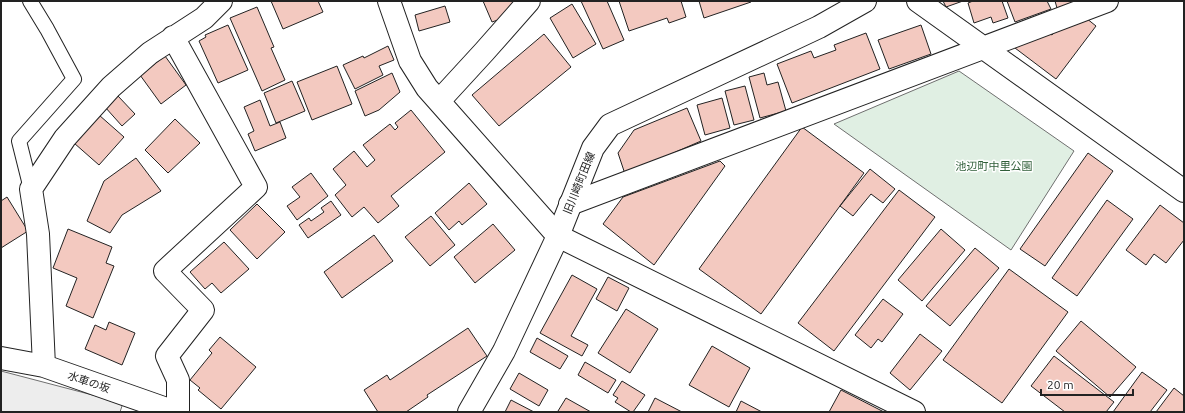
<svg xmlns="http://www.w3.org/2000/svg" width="1185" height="413" font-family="Ubuntu,'Noto Sans JP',sans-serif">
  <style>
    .green { fill: #e0efe3; stroke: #6f6f6f }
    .parking { fill: #ededed; stroke: #6f6f6f }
    .building { fill: #f3c9c0; stroke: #222 }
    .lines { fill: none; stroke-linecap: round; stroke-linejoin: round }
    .service-casing { stroke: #222; stroke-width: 16 }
    .minor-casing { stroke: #222; stroke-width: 24 }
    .secondary-casing { stroke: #222; stroke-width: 24 }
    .service { stroke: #fff; stroke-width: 14 }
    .minor { stroke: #fff; stroke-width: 22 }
    .secondary { stroke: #fff; stroke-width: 22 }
    .labels { text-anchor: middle; stroke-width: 3; stroke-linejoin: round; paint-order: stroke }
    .park-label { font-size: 11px; fill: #2f5e38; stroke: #fff }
    .street-label { font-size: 11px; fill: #222; stroke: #fff }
  </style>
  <rect width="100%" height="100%" fill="#fff"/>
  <path class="green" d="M 959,71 L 1074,151 L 1011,250 L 834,124 Z"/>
  <path class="parking" d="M 1,371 L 123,403 L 120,412 L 1,412 Z"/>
  <path class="building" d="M 271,1 L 318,1 L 323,12 L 283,29 Z
    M 483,1 L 513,1 L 515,8 L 505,12 L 506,17 L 492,22 Z
    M 581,1 L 607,1 L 624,40 L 603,49 Z
    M 619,1 L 681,1 L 686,17 L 669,23 L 667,18 L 629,31 Z
    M 699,1 L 750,1 L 751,2 L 704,18 Z
    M 943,1 L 963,1 L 946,7 Z
    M 973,1 L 1002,1 L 1008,18 L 993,23 L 991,17 L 974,23 L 968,3 Z
    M 1007,1 L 1047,1 L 1051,9 L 1015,22 Z
    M 1055,1 L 1073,1 L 1073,3 L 1057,8 Z
    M 572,4 L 596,44 L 573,58 L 550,18 Z
    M 445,6 L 450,22 L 419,31 L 415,15 Z
    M 257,7 L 274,47 L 271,48 L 285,80 L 262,91 L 230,18 Z
    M 1081,14 L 1096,26 L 1056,79 L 1015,48 L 1044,30 L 1052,35 L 1060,25 Z
    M 228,25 L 248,70 L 218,83 L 199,41 L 206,37 L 205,35 Z
    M 921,25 L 931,54 L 889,69 L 878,40 Z
    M 866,33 L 880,69 L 792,103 L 777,64 L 811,51 L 814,58 L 836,50 L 834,45 Z
    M 544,34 L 571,67 L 499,126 L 472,95 Z
    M 388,46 L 394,60 L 379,66 L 383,75 L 355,89 L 343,65 L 363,56 L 364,58 Z
    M 165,56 L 186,85 L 161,104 L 140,75 Z
    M 337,66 L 352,104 L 312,120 L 297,82 Z
    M 392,73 L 400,92 L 379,110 L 365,116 L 355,91 Z
    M 764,73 L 767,85 L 778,82 L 786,111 L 760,118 L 749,77 Z
    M 292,81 L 305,111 L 276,123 L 264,93 Z
    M 745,86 L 754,120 L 734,125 L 725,91 Z
    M 118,96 L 135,114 L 122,126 L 105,107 Z
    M 722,98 L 730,128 L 705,135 L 697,105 Z
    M 260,100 L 270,126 L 280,122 L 286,138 L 255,151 L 248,134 L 254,131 L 244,107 Z
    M 687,108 L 701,141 L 625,174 L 618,153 L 634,130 Z
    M 411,110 L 445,152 L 391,196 L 399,206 L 378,223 L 364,207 L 352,217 L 335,195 L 346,185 L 333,169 L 354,151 L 367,167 L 375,160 L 363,145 L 390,124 L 395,130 L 398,127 L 395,123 Z
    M 99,115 L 124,137 L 99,165 L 74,143 Z
    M 175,119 L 200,143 L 168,173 L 145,150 Z
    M 802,127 L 864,173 L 761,314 L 699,269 Z
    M 1088,153 L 1113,171 L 1045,266 L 1020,249 Z
    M 136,158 L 161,191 L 122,215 L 110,233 L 87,221 L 104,181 Z
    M 720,161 L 725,166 L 654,265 L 603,224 L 623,197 Z
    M 870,169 L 895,189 L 883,203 L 871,194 L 853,216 L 840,206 Z
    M 311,173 L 328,196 L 297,220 L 287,206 L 300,197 L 292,187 Z
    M 469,183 L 487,204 L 462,225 L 459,221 L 449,230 L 435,213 Z
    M 899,190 L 935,217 L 834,351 L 798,323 Z
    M 7,197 L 28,231 L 1,248 L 1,201 Z
    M 1107,200 L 1133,219 L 1077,296 L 1052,278 Z
    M 331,201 L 341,215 L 308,238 L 299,225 L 309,218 L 311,221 L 324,212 L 321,208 Z
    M 257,204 L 285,232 L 257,259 L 230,230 Z
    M 1160,205 L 1184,223 L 1184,240 L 1166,263 L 1154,254 L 1146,265 L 1126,250 Z
    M 431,216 L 455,245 L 430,266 L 405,237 Z
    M 493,224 L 515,250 L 475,283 L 454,257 Z
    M 68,229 L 112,247 L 106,263 L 114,266 L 93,318 L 66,306 L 77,278 L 53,268 Z
    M 941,229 L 965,250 L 922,301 L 898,280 Z
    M 374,235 L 393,261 L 342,298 L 324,272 Z
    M 224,242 L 249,269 L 221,293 L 212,283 L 205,289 L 190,272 Z
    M 975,248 L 999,268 L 950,326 L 926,306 Z
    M 1009,269 L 1068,312 L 1002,403 L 943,360 Z
    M 572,275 L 597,289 L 571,336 L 588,345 L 582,356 L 540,333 Z
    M 608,277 L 629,288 L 617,311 L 596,299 Z
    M 883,299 L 903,314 L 882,342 L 878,339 L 871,348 L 855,335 Z
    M 626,309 L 658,329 L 630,373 L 598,353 Z
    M 1081,321 L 1136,367 L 1110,397 L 1056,351 Z
    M 109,322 L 135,333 L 122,365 L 85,349 L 95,325 L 106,330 Z
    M 468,328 L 487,356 L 427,395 L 428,397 L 406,412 L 378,412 L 364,390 L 387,375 L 390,380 Z
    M 920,334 L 942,351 L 910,390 L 890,373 Z
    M 220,337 L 256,367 L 221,409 L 198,390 L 200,388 L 190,380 L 212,353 L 209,350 Z
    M 537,338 L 568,356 L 560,369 L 530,352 Z
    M 712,346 L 750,368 L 729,407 L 689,385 Z
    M 1054,356 L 1114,402 L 1106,412 L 1065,412 L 1031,386 Z
    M 585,362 L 616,380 L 608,393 L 578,375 Z
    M 1142,372 L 1167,390 L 1150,412 L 1113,412 Z
    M 519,373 L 548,390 L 539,406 L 510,389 Z
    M 622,381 L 645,395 L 633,412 L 631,412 L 615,402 L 618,398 L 613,395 Z
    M 1174,388 L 1184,396 L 1184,412 L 1156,412 Z
    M 841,390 L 884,412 L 829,412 Z
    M 566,398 L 591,412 L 560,412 L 558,411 Z
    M 655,398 L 682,412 L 648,412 Z
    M 511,400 L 534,412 L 505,412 Z
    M 741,401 L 762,412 L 736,412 Z"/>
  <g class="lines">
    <defs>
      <path id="service" d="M 30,1 L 47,29 L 74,79 L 19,141 L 31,189"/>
      <path id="minor" d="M 389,1 L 410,61 L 427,88 L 558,236 L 914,412
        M 918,1 L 1184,191
        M 173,37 L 256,187 L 165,271 L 203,310 L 167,356 L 178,380 L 178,412
        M 439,101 L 484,52 L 529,1
        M 570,204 L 1107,1
        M 1,358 L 44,366 L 175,412
        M 44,366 L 38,234 L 31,189 L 65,138 L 111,87 L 150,53 L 204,18 L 221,1"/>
      <path id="secondary" d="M 469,412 L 504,351 L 558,236 L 593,148 L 610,125 L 819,27 L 865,1"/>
    </defs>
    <use href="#service" class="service-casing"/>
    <use href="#minor" class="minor-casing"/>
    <use href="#secondary" class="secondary-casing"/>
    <use href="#service" class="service"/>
    <use href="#minor" class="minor"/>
    <use href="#secondary" class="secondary"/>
  </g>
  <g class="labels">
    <g class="park-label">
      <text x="994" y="170">池辺町中里公園</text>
    </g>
    <g class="street-label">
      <text transform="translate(579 183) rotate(-68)" y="4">旧川崎町田線</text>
      <text transform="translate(89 382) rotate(19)" y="4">水車の坂</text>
    </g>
  </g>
  <rect width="1185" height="413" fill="none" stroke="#222222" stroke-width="4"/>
  <path d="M1041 389v6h92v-6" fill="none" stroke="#222222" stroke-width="2"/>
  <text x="1047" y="389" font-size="12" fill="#222222" stroke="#ffffff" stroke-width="3" paint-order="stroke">20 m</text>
</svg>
